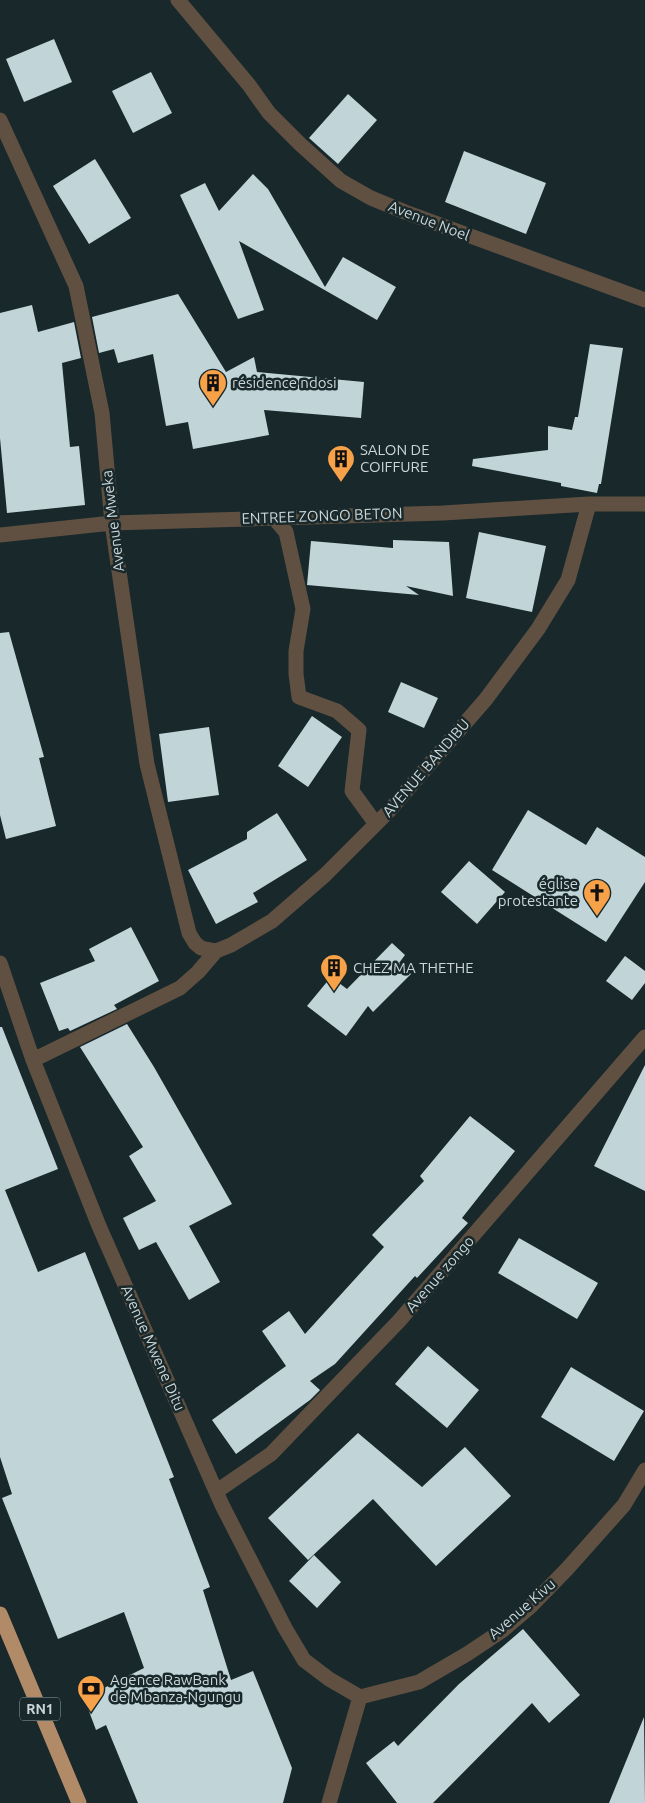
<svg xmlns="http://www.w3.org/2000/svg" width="645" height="1803" font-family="Ubuntu,sans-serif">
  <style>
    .building { fill: #c1d5d9 }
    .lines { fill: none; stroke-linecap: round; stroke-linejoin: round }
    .minor { stroke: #605042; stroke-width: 15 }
    .highway { stroke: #b18b68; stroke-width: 15 }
    .labels { text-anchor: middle; stroke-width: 5; stroke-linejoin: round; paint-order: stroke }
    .shield { fill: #18282b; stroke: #96a2a4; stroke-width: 1 }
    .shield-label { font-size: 14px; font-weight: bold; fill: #ccd6d8 }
    .street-label { font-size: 15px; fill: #ccd6d8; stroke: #18282b }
    .poi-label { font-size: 15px; fill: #ccd6d8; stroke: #18282b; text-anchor: start }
  </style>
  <rect width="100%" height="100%" fill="#18282b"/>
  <path class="building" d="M 54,39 L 72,82 L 24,102 L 6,59 Z
    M 151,72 L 172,113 L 133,133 L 112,91 Z
    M 348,94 L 377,120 L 338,164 L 309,138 Z
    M 464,151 L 546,183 L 526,234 L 445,202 Z
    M 95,159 L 131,218 L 89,244 L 53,186 Z
    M 253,174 L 268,189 L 325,287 L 343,257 L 396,287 L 377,320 L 239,241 L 264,310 L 238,319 L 180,195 L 205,183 L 219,211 Z
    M 178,294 L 226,372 L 254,357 L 257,372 L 364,382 L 361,418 L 264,410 L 269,435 L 193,449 L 188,422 L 166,426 L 153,354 L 118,363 L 114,349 L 99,353 L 92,317 Z
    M 32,305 L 38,332 L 74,322 L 81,358 L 62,363 L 70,447 L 79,446 L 85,505 L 7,513 L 0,438 L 0,313 Z
    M 590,344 L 623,348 L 601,484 L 599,484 L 597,493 L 561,486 L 561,483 L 472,466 L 473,459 L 548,450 L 548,426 L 572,430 L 575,417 L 578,417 Z
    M 479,532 L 546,546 L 532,612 L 466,598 Z
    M 393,540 L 449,542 L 453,596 L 406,586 L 419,595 L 307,585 L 311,541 L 393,548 Z
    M 9,632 L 44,757 L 39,758 L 56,826 L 6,839 L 0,815 L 0,633 Z
    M 401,682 L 438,698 L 424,728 L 388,712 Z
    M 312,716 L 342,737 L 308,787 L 278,766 Z
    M 209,727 L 219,795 L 168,802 L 159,734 Z
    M 528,810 L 586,845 L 597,827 L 645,857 L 645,882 L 606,942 L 492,870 Z
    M 277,813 L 307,860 L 253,893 L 258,902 L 216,924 L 188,870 L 247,839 L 247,832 Z
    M 469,861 L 505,892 L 477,924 L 441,892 Z
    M 131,927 L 159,981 L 114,1005 L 117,1009 L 70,1031 L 68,1028 L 59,1031 L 40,983 L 95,961 L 89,949 Z
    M 392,943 L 405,955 L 399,963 L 411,974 L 373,1012 L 368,1006 L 346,1036 L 307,1006 L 331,977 L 347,989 Z
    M 625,956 L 645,971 L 645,983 L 632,1000 L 606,981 Z
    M 127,1024 L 154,1067 L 232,1204 L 189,1226 L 220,1282 L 189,1300 L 156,1242 L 139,1250 L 123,1218 L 156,1201 L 129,1156 L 143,1147 L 80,1047 Z
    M 0,1027 L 2,1027 L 58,1169 L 5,1190 L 38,1272 L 85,1252 L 174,1477 L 169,1479 L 210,1587 L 203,1590 L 231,1680 L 253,1671 L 292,1768 L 283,1803 L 138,1803 L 106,1725 L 96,1730 L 84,1698 L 144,1668 L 124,1612 L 58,1639 L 2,1498 L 12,1494 L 0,1457 Z
    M 645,1065 L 645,1191 L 594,1166 Z
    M 470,1116 L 515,1151 L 462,1218 L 468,1223 L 417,1278 L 415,1276 L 335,1364 L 310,1381 L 320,1390 L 310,1400 L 236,1454 L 212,1420 L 286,1366 L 262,1331 L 289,1311 L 305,1334 L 384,1247 L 372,1235 L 424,1181 L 420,1176 Z
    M 519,1238 L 598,1283 L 577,1319 L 498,1273 Z
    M 428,1346 L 479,1390 L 447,1428 L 395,1384 Z
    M 571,1367 L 644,1411 L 614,1461 L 541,1417 Z
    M 358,1433 L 422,1487 L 465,1447 L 511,1496 L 436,1566 L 373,1499 L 308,1560 L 268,1518 Z
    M 314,1555 L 341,1582 L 317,1608 L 289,1581 Z
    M 523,1629 L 580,1695 L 549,1723 L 532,1703 L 433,1803 L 397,1803 L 366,1763 L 394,1741 L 398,1746 L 459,1684 Z
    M 644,1717 L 645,1803 L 609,1803 Z"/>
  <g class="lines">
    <path class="minor" d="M 178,0 L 249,85 L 269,113 L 300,144 L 341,181 L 371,198 L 405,212 L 645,300
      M 0,120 L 76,286 L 102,413 L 112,523 L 147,764 L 189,933 L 195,943 L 201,948 L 216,951 L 231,945 L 272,921 L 325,875 L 388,812 L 486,699 L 538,629 L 568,580 L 589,504
      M 274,518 L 286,532 L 303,609 L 296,651 L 296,674 L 299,697 L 337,711 L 359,730 L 352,791 L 376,824
      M 0,535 L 112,523 L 443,513 L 589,504 L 645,504
      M 0,963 L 33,1060 L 99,1226 L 222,1505 L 285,1628 L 304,1660 L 329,1679 L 360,1697
      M 33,1060 L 180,988 L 198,972 L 216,951
      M 217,1491 L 271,1454 L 399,1321 L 645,1037
      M 360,1697 L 419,1682 L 467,1654 L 503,1630 L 531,1606 L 567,1569 L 624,1505 L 645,1470
      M 329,1803 L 360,1697"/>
    <path class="highway" d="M 0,1614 L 79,1803"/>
  </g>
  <defs>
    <symbol id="building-pin" viewBox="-11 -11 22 30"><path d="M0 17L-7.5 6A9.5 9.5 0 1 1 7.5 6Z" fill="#f7a148" stroke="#18282b"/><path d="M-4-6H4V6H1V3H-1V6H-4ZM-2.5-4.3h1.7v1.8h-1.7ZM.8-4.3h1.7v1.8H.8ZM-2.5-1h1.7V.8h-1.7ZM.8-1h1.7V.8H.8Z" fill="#111"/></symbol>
    <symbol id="church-pin" viewBox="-11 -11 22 30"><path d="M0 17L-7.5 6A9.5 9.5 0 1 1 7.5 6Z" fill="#f7a148" stroke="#18282b"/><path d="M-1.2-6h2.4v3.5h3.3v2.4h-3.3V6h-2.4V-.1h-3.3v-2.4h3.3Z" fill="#111"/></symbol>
    <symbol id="bank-pin" viewBox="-11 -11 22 30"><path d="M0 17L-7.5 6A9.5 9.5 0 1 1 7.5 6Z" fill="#f7a148" stroke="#18282b"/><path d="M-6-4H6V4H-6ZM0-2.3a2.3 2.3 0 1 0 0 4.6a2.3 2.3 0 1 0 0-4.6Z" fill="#111"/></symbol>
  </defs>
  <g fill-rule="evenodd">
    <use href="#building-pin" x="197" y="367" width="32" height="43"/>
    <use href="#building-pin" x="325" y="443" width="32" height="43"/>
    <use href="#church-pin" x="581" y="877" width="32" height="43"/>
    <use href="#building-pin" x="318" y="952" width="32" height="43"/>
    <use href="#bank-pin" x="75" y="1673" width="32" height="43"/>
  </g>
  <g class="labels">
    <rect class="shield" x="20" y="1697.5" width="40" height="23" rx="4"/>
    <g class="shield-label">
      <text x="40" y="1714">RN1</text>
    </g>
    <g class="street-label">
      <text transform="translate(429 221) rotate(21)" y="5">Avenue Noel</text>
      <text transform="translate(322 516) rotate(-2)" y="5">ENTREE ZONGO BETON</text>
      <text transform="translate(113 521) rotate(-97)" y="5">Avenue Mweka</text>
      <text transform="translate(426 768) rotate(-49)" y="5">AVENUE BANDIBU</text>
      <text transform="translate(440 1274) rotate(-49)" y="5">Avenue zongo</text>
      <text transform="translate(153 1348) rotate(66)" y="5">Avenue Mwene Ditu</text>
      <text transform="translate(522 1609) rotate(-41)" y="5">Avenue Kivu</text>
    </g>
    <g class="poi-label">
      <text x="232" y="388">résidence ndosi</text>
      <text x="360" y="455">SALON DE<tspan x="360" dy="17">COIFFURE</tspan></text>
      <text x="578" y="889" text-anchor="end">église<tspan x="578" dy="17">protestante</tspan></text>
      <text x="353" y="973">CHEZ MA THETHE</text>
      <text x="110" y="1685">Agence RawBank<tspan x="110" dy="17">de Mbanza-Ngungu</tspan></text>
    </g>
  </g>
</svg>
